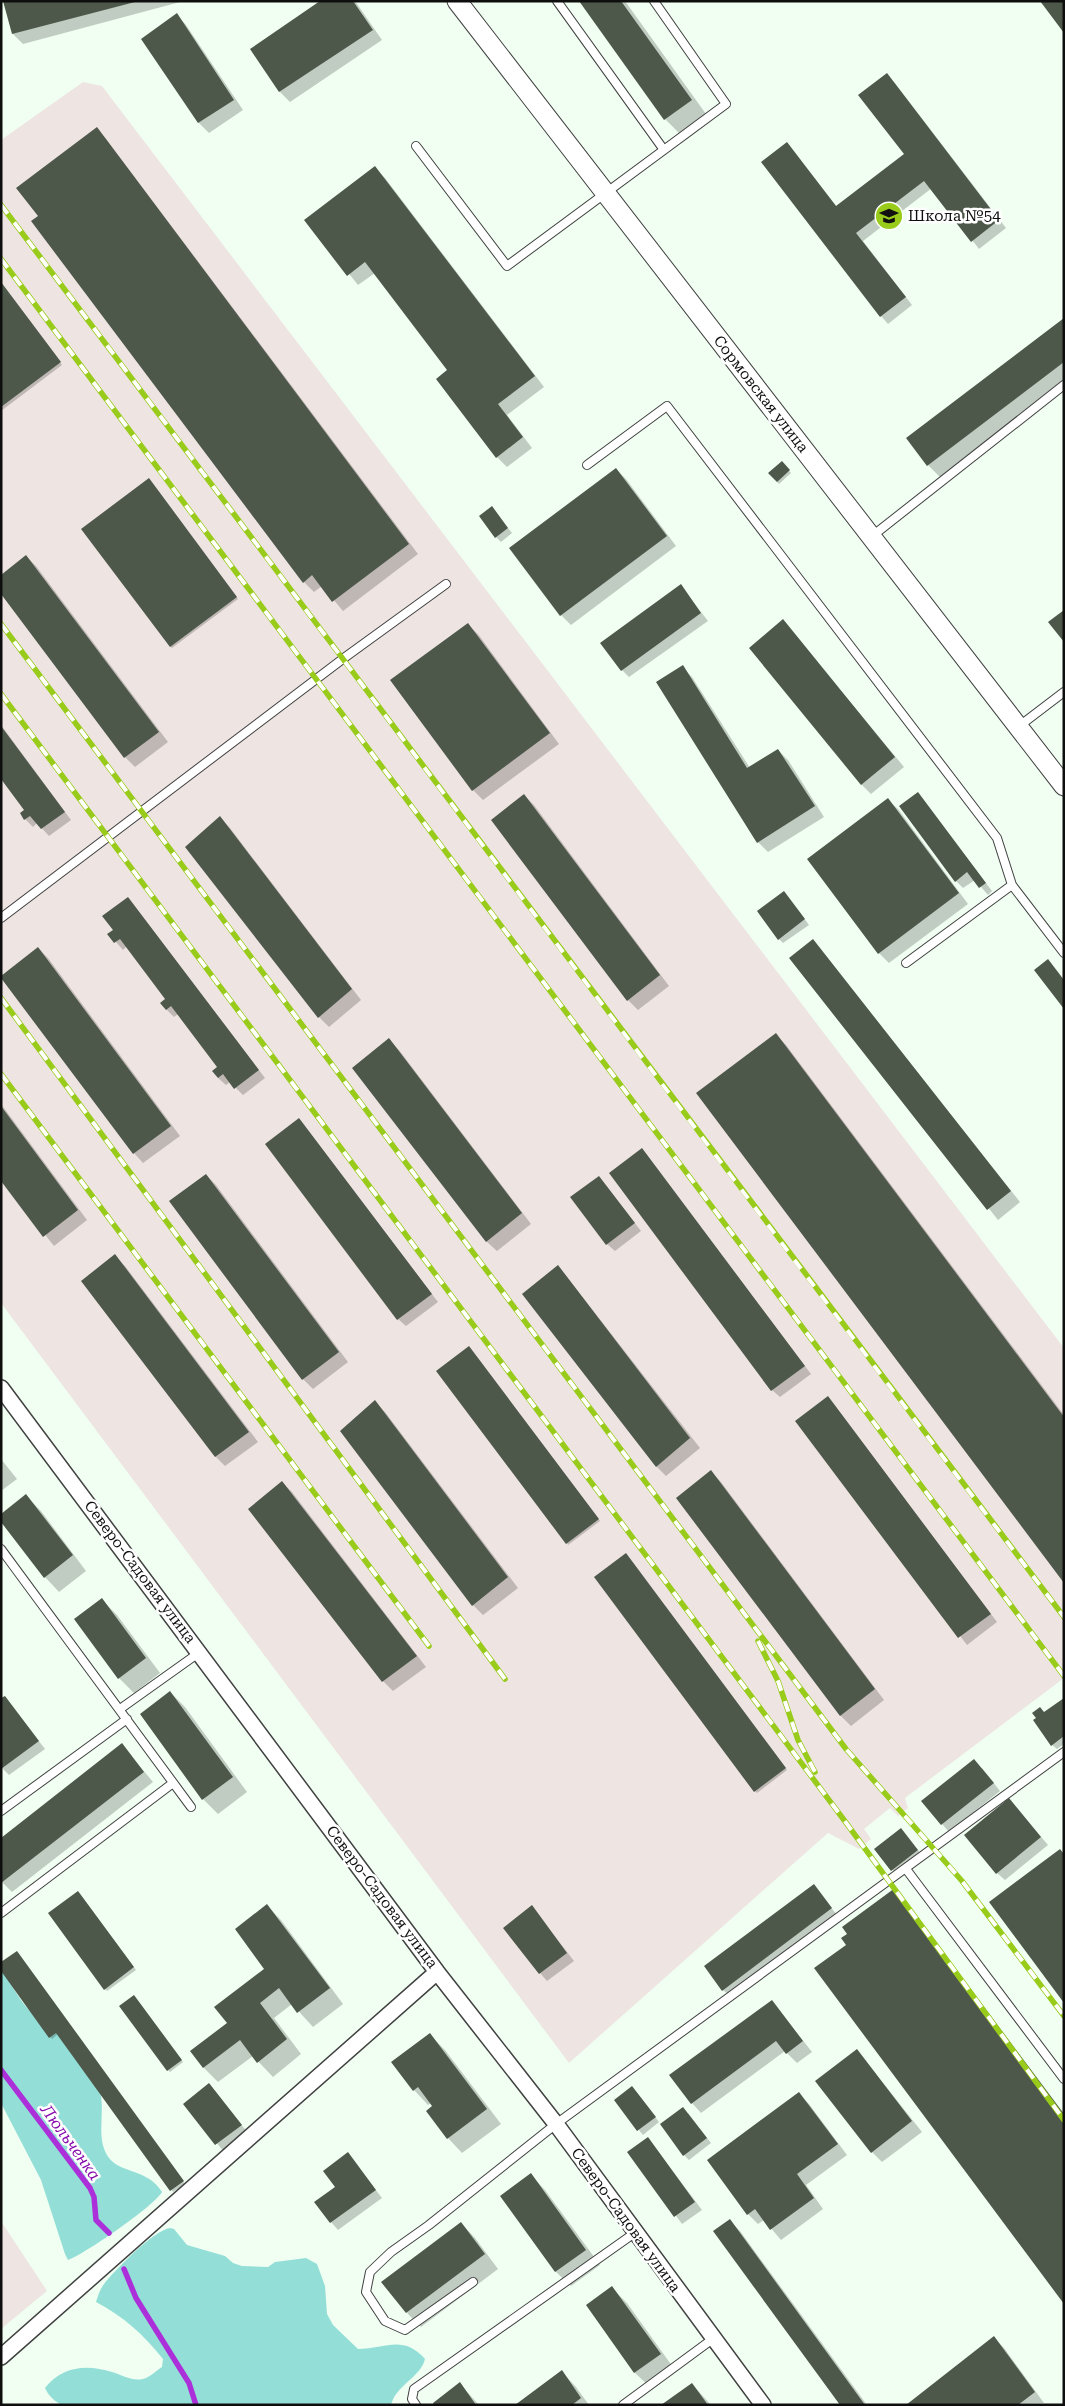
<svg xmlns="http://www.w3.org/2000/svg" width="1065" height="2406" font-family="'Roboto Serif',serif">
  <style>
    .industrial { fill: #eee5e2 }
    .forest { fill: #93dfd7 }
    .shadow { fill: #0003 }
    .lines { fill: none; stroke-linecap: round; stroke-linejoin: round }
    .stream { stroke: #ac30d9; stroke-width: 5.5 }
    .building { fill: #4e584a }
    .service-casing { stroke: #414141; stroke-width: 10 }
    .minor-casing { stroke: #414141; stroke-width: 18 }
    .tertiary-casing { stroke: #414141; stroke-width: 21 }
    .service { stroke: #fff; stroke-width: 8 }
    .minor { stroke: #fff; stroke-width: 15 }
    .tertiary { stroke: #fff; stroke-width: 19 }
    .rail-casing { stroke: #98cb1a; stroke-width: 5.5 }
    .rail { stroke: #fff; stroke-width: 4; stroke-dasharray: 11; stroke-linecap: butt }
    .labels { text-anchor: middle; stroke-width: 5; stroke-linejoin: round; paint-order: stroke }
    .poi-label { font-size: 15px; fill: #0e0e0e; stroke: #fff; text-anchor: start }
    .street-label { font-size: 15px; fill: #0e0e0e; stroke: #fff }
    .water-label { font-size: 16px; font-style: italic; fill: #870cac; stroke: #fff }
  </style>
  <rect width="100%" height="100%" fill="#f0fff2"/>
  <path class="industrial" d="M 83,82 L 102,86 L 1064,1348 L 1064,1678 L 905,1798 L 908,1808 L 898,1816 L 890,1808 L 864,1829 L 871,1839 L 859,1849 L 828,1833 L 569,2063 L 1,1303 L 1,140 Z
    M 1,2221 L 47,2291 L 1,2329 Z"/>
  <path class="forest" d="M 1,1968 C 11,1983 18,1999 31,2012 C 38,2019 48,2023 55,2030 C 62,2037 96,2080 99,2088 C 107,2110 94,2138 109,2158 C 120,2173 148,2169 162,2192 C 154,2206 85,2254 68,2260 L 65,2254 L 41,2180 L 1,2103 Z
    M 170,2228 L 174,2229 L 187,2245 L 225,2256 L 233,2263 L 242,2266 L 268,2267 L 275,2262 L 306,2258 L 317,2264 L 325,2286 L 327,2314 L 333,2325 L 358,2349 C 385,2349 403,2334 425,2359 C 421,2377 396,2385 391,2405 L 62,2405 C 55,2402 48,2395 45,2388 C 62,2366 87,2364 112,2372 C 123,2375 134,2383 146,2378 C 151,2376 157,2370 162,2367 L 163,2359 C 144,2335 123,2316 96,2302 C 98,2296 100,2289 104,2284 C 115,2270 154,2230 170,2228 Z"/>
  <path class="shadow" d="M 4,1 L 184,1 L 23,44 L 13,34 Z
    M 323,1 L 355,1 L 382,40 L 290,102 L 280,92 L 252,49 Z
    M 581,1 L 625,1 L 711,121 L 686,140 L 665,119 Z
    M 177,15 L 186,25 L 243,110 L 209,133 L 199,123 L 143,39 Z
    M 894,82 L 1006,228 L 979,249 L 932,188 L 863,241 L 912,305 L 888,324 L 881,316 L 787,144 L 837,207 L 905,154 Z
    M 96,129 L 106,139 L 418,554 L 343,611 L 322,586 L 314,592 L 304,582 L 40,216 Z
    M 375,168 L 385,178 L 544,387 L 507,415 L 532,448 L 507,467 L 497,457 L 449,371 L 375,273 L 358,285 L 306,220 Z
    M 1,283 L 62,365 L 1,411 Z
    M 1064,320 L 1064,388 L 943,480 L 928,465 L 908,438 Z
    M 782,463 L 791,473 L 779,484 L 770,473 Z
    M 616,469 L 626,479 L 676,546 L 571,625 L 561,615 Z
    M 150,482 L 238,599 L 172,648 L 170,646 Z
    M 496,513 L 512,533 L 501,542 L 496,537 Z
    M 26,556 L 36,566 L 168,742 L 135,767 L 125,757 Z
    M 681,586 L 708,621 L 629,677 L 622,670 Z
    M 783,621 L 904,767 L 871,794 L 861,784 Z
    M 468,625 L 478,634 L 559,744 L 483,800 L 473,790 Z
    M 682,667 L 692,677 L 750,768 L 778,750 L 788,760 L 824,817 L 768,852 L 758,842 Z
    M 1,725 L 71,820 L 49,836 L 37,823 L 33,827 L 25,819 L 21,814 L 26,810 L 1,777 Z
    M 918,794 L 992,891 L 988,895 L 975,880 L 963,888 L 956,881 Z
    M 524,795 L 534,805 L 669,986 L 638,1010 L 628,1000 Z
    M 888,800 L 898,809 L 968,904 L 889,963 L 879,953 L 809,860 Z
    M 220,818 L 230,828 L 361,1000 L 329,1027 L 319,1017 Z
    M 788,897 L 809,925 L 783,943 L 779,939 Z
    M 128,898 L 265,1078 L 243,1095 L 230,1082 L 226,1085 L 218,1078 L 219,1067 L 178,1014 L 174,1017 L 167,1010 L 161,1003 L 167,999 L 127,946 L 123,950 L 109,934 L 115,930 Z
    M 813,941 L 1020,1202 L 998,1220 L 791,958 Z
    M 38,948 L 48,958 L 180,1136 L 143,1163 L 134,1153 Z
    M 776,1035 L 786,1045 L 1064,1415 L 1064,1581 Z
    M 389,1040 L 399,1050 L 531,1224 L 497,1251 L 487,1242 L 354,1068 Z
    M 1,1104 L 87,1220 L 54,1246 L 1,1179 Z
    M 299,1119 L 438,1302 L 406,1326 L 398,1319 Z
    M 642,1150 L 811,1374 L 780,1397 L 772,1390 Z
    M 206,1175 L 216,1185 L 348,1362 L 313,1389 L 303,1379 L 171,1202 Z
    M 599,1177 L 641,1231 L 615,1251 L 607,1244 Z
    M 115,1256 L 125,1266 L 258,1442 L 225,1466 L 215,1456 Z
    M 557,1267 L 567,1277 L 700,1448 L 666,1476 L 656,1466 Z
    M 471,1350 L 600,1521 L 568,1545 L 567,1543 Z
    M 375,1402 L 385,1412 L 518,1588 L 483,1615 L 473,1605 Z
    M 835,1406 L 997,1622 L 967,1645 L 797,1421 Z
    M 1,1459 L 17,1479 L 1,1491 Z
    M 711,1472 L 721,1482 L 884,1700 L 851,1726 L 841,1716 L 678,1498 Z
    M 282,1482 L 292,1492 L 426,1667 L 393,1691 L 383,1681 Z
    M 26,1496 L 41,1511 L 86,1571 L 59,1592 L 45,1577 Z
    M 627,1557 L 787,1770 L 757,1793 L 755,1791 Z
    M 102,1600 L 117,1615 L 160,1673 L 134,1693 L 119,1678 L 76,1619 Z
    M 170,1692 L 185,1707 L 247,1792 L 218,1814 L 203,1799 L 141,1715 Z
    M 5,1697 L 45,1749 L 9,1775 L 1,1767 Z
    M 1064,1699 L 1064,1744 L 1057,1749 L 1052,1745 Z
    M 122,1745 L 153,1782 L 12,1892 L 1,1881 Z
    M 982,1768 L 1000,1791 L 949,1832 L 942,1824 Z
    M 1009,1799 L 1048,1845 L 1005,1880 L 997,1873 Z
    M 905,1834 L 922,1855 L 897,1875 L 875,1849 Z
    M 813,1886 L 838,1916 L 731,1997 L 723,1990 Z
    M 895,1889 L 902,1897 L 1064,2114 L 847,1945 Z
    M 80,1894 L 136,1970 L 107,1991 L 105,1989 Z
    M 266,1905 L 281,1920 L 343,2004 L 313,2027 L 292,2004 L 274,2018 L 301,2054 L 273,2077 L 253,2056 L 218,2082 L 204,2068 L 192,2051 L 228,2023 L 266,1969 Z
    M 532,1907 L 574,1961 L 547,1981 L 540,1973 Z
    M 19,1955 L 185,2184 L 173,2192 L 58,2034 L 52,2039 L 50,2037 Z
    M 135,1999 L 183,2062 L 170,2072 L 168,2070 Z
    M 772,2001 L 812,2052 L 797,2063 L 785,2051 L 701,2113 L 692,2103 Z
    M 430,2035 L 445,2050 L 501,2124 L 462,2153 L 448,2138 L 431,2103 L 428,2105 L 414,2090 Z
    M 857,2050 L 922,2132 L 882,2162 L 872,2152 Z
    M 209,2085 L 248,2133 L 224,2152 L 185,2104 Z
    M 637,2093 L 659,2122 L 643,2135 L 615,2101 Z
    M 799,2094 L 809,2104 L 847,2155 L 806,2185 L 823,2209 L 781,2240 L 764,2220 L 758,2224 L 748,2214 L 708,2161 Z
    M 688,2113 L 711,2143 L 689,2160 L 684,2155 Z
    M 648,2138 L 702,2210 L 682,2224 L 629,2152 Z
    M 348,2154 L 382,2198 L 338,2230 L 331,2222 L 337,2187 Z
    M 531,2175 L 545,2190 L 600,2265 L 571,2286 L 556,2272 L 501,2196 Z
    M 730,2221 L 740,2231 L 867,2405 L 841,2405 Z
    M 461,2223 L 475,2238 L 498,2269 L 421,2327 L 407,2313 Z
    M 612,2288 L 627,2303 L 675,2370 L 650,2387 L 635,2373 L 587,2306 Z
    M 994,2338 L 1004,2348 L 1044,2403 L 908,2405 Z
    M 562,2372 L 576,2387 L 589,2405 L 517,2405 Z
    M 460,2384 L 479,2405 L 436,2405 Z
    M 692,2384 L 711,2405 L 664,2405 Z"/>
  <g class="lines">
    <path class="stream" d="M 1,2070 L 90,2188 L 94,2197 L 96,2220 L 109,2233
      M 124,2269 L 136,2298 L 189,2383 L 196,2405"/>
  </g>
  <path class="building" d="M 3,1 L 134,1 L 135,2 L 12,34 Z
    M 320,1 L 353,1 L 373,30 L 279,92 L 250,49 Z
    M 579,1 L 621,1 L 692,100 L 664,120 Z
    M 1040,1 L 1064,1 L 1064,33 Z
    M 177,13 L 234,100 L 198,123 L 141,39 Z
    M 887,73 L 999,220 L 971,242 L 924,181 L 856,233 L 906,297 L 880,317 L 761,162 L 787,142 L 836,206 L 904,154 L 858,95 Z
    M 97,127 L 409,544 L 332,602 L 312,575 L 303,583 L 31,221 L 38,216 L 16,188 Z
    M 375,166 L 535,376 L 498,404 L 523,437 L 496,458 L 436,379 L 447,370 L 365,262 L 347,276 L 304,220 Z
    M 1,282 L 61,362 L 1,407 Z
    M 1064,318 L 1064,362 L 927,466 L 906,438 Z
    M 782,461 L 790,470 L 777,482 L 768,473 Z
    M 616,468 L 667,536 L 560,616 L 509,548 Z
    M 149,478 L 237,597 L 170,647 L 81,529 Z
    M 492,506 L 508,528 L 495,538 L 479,516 Z
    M 26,555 L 159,732 L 124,758 L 1,594 L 1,575 Z
    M 681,584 L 701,613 L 621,671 L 600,643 Z
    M 1064,610 L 1064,642 L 1048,622 Z
    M 783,619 L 895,757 L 861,785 L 749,648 Z
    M 468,623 L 550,733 L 472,791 L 390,680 Z
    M 683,665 L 747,768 L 778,749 L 815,806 L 757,843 L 656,682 Z
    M 1,726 L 65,812 L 41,829 L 30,816 L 24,820 L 20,813 L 24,810 L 1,779 Z
    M 918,792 L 986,883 L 979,888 L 967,872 L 955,882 L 899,806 Z
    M 524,794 L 660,975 L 627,1001 L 491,820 Z
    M 888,798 L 959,893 L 878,954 L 807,859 Z
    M 220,816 L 352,989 L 318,1018 L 185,847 Z
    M 784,891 L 805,919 L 778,940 L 757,911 Z
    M 128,897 L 259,1070 L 234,1089 L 223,1074 L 218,1078 L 212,1071 L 217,1067 L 171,1006 L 166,1010 L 160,1003 L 165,999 L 120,939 L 114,943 L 107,934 L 113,930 L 102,916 Z
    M 813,939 L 1011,1191 L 987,1210 L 789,958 Z
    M 38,947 L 171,1126 L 133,1154 L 1,978 L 1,976 Z
    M 1048,959 L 1064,980 L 1064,1009 L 1034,970 Z
    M 776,1033 L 1064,1417 L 1064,1583 L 696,1093 Z
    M 389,1038 L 522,1213 L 486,1242 L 352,1068 Z
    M 1,1106 L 78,1210 L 43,1237 L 1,1181 Z
    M 299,1118 L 432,1294 L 397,1320 L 265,1144 Z
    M 642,1148 L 805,1366 L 771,1391 L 609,1173 Z
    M 206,1174 L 339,1352 L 302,1380 L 169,1201 Z
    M 599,1176 L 635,1223 L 606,1245 L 570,1197 Z
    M 115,1254 L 249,1432 L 215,1457 L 81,1281 Z
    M 558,1265 L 690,1438 L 656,1467 L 522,1294 Z
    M 469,1346 L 599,1519 L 566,1544 L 436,1371 Z
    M 828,1396 L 991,1614 L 958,1638 L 795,1421 Z
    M 375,1400 L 508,1577 L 472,1606 L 340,1431 Z
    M 711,1470 L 875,1689 L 840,1716 L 676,1498 Z
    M 282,1481 L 417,1656 L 382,1682 L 248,1509 Z
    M 26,1494 L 73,1555 L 44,1578 L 1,1522 L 1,1514 Z
    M 626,1553 L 786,1768 L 754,1792 L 594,1577 Z
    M 102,1598 L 146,1658 L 118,1679 L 74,1619 Z
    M 170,1691 L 233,1777 L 202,1800 L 140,1714 Z
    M 5,1696 L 39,1741 L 1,1769 L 1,1698 Z
    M 1064,1698 L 1064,1736 L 1051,1746 L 1033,1720 L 1036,1718 L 1032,1713 L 1040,1707 L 1044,1712 Z
    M 122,1743 L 144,1772 L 1,1883 L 1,1838 Z
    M 974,1759 L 994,1783 L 941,1825 L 921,1801 Z
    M 1009,1798 L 1041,1837 L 996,1874 L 964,1835 Z
    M 901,1828 L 918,1850 L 891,1871 L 874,1849 Z
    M 1060,1849 L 1064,1854 L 1064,2003 L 989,1902 Z
    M 814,1884 L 832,1908 L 722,1991 L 704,1966 Z
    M 895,1888 L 1064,2114 L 1064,2304 L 814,1968 L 846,1945 L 841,1938 L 847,1934 L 842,1927 Z
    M 78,1891 L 134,1967 L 104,1990 L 48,1913 Z
    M 267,1904 L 330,1988 L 297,2013 L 279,1988 L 260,2003 L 287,2039 L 257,2063 L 240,2040 L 203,2068 L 190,2051 L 227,2023 L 214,2007 L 264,1969 L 235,1929 Z
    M 532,1905 L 567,1953 L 539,1974 L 503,1928 Z
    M 17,1951 L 184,2181 L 170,2191 L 56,2033 L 49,2038 L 1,1971 L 1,1962 Z
    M 134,1995 L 182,2060 L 167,2071 L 119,2006 Z
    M 772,2000 L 803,2041 L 786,2054 L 776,2041 L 691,2104 L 669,2075 Z
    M 430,2033 L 487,2109 L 447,2139 L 426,2111 L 432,2106 L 418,2087 L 413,2091 L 391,2062 Z
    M 857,2049 L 912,2121 L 871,2153 L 815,2081 Z
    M 209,2083 L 242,2125 L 215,2145 L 183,2104 Z
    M 632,2086 L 656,2117 L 637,2131 L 614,2100 Z
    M 799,2092 L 838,2144 L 797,2174 L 814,2198 L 770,2230 L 755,2209 L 747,2215 L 707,2160 Z
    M 683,2107 L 707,2138 L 683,2156 L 660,2124 Z
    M 648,2137 L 695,2202 L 674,2217 L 627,2152 Z
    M 348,2152 L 376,2190 L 330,2223 L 314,2202 L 335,2187 L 323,2171 Z
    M 531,2173 L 586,2250 L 555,2272 L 500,2196 Z
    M 730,2219 L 865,2405 L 840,2405 L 713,2231 Z
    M 461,2222 L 485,2254 L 406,2313 L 381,2282 Z
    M 612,2286 L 661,2354 L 634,2373 L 586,2305 Z
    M 994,2336 L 1035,2392 L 1018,2405 L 906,2405 Z
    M 562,2370 L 581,2398 L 572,2405 L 515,2405 Z
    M 460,2382 L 476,2405 L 434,2405 L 433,2403 Z
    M 692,2383 L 708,2405 L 661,2405 Z"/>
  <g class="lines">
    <defs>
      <path id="service" d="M 557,1 L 664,150
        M 416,146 L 507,266 L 726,104 L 654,1
        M 587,465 L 667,406 L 997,838 L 1012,885 L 1064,953
        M 871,537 L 1064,385
        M 1018,727 L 1064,692
        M 1,918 L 344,658 L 446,584
        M 906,963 L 1012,885
        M 1,1549 L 191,1807
        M 120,1709 L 200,1652
        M 1,1811 L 127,1719
        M 906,1869 L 1064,2079
        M 1,1913 L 173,1783
        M 473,2282 L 405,2330 L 385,2321 L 366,2292 L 370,2272 L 391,2252 L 429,2225 L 556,2124 L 1064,1752
        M 416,2405 L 412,2399 L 414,2389 L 636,2232
        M 623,2405 L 714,2338"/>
      <path id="minor" d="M 1,1388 L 437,1972 L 556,2124 L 763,2405
        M 1,2357 L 437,1972"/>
      <path id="tertiary" d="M 457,1 L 1064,786"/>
    </defs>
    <use href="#service" class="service-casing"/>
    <use href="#minor" class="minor-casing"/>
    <use href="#tertiary" class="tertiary-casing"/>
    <use href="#service" class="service"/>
    <use href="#minor" class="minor"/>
    <use href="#tertiary" class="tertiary"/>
    <defs>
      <path id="rail" d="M 1,205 C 356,675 708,1147 1064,1617
        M 1,259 L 1064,1676
        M 1,624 L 846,1749 L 962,1881 L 1064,2016
        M 1,694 L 844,1820 L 1064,2120
        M 1,998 L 505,1679
        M 1,1074 L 429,1646
        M 758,1641 L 778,1681 L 798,1740 L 815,1772"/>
    </defs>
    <use href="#rail" class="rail-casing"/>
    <use href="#rail" class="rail"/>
  </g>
  <defs>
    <symbol id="school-disc" viewBox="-11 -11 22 22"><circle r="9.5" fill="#98cb1a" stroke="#fff"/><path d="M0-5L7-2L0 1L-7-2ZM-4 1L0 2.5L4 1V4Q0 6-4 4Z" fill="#111"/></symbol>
  </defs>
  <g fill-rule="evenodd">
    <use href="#school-disc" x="873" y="200" width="32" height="32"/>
  </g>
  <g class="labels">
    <g class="poi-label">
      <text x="908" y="221">Школа №54</text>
    </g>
    <g class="street-label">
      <text transform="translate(761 394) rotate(52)" y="5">Сормовская улица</text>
      <text transform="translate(140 1572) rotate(53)" y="5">Северо-Садовая улица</text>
      <text transform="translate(382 1897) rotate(53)" y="5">Северо-Садовая улица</text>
      <text transform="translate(626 2220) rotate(54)" y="5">Северо-Садовая улица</text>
    </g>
    <g class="water-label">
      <text transform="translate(71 2142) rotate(54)" y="6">Люльченка</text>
    </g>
  </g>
  <rect width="1065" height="2406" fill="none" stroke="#0e0e0e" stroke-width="5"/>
</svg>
